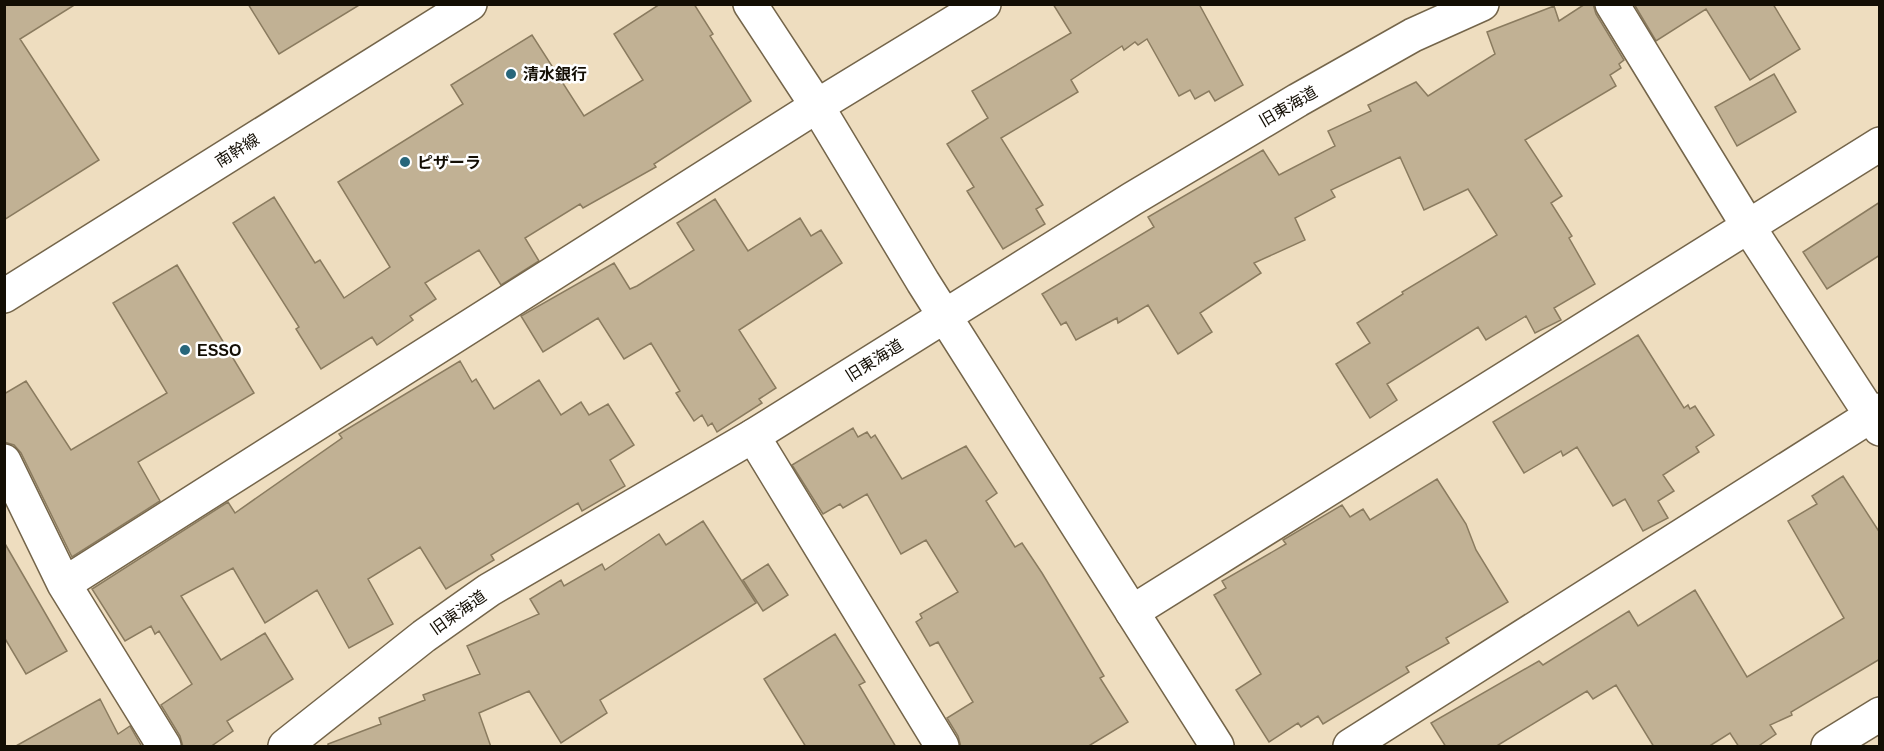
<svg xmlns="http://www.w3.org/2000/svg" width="1884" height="751" font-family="Helvetica,'Noto Sans JP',sans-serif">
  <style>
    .building { fill: #c1b194; stroke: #8a7b5f; stroke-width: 1.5 }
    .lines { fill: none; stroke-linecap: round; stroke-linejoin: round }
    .minor-casing { stroke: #74654a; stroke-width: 36 }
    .tertiary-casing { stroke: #74654a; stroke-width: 36 }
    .secondary-casing { stroke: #74654a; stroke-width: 36 }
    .minor { stroke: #fff; stroke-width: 33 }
    .tertiary { stroke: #fff; stroke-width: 33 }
    .secondary { stroke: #fff; stroke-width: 33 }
    .poi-dot { fill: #27667b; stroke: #fff; stroke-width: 2 }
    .labels { text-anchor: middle; stroke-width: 5; stroke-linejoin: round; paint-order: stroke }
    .poi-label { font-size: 16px; font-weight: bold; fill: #130e04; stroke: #fff; text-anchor: start }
    .street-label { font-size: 16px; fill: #130e04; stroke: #fff }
  </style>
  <rect width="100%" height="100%" fill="#eeddbf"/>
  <path class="building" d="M 4,4 L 76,4 L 20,39 L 99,160 L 4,220 Z
    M 248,4 L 361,4 L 279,54 Z
    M 660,4 L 694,4 L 713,34 L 710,36 L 751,101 L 654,164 L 656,167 L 583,208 L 580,204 L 525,238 L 539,261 L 501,285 L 479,250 L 425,283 L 436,299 L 410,316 L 413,320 L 377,345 L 372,337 L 321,369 L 296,329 L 299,327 L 233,223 L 274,197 L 315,263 L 320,260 L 344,298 L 390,267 L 338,182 L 463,104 L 451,85 L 532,35 L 584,116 L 643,80 L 614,34 Z
    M 1053,4 L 1199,4 L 1243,85 L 1215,101 L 1209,91 L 1195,99 L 1190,90 L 1179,96 L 1147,39 L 1138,45 L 1135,42 L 1124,50 L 1122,46 L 1071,80 L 1078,92 L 1001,138 L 1043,205 L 1036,209 L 1045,224 L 1003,249 L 967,191 L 974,187 L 947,144 L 988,118 L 972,91 L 1071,33 Z
    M 1585,4 L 1593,4 L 1596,14 L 1624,60 L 1619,64 L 1621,68 L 1610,75 L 1616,86 L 1525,140 L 1562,196 L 1551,203 L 1572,236 L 1569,238 L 1595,284 L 1554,308 L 1561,320 L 1535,333 L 1526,316 L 1486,340 L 1478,327 L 1387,384 L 1397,400 L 1370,418 L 1336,364 L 1370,343 L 1357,323 L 1403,294 L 1402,292 L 1497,235 L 1468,189 L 1424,210 L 1400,157 L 1331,190 L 1335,197 L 1295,218 L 1305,240 L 1254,263 L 1261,273 L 1200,313 L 1212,332 L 1178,354 L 1148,305 L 1118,323 L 1117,318 L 1076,340 L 1066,322 L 1061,325 L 1042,294 L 1154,227 L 1148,217 L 1263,150 L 1279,175 L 1335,146 L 1328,131 L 1371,111 L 1368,105 L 1416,82 L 1428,96 L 1495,54 L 1487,32 L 1554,6 L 1559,21 Z
    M 1634,4 L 1773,4 L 1800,49 L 1750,80 L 1706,9 L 1656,41 Z
    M 1774,74 L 1796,112 L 1737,146 L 1715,107 Z
    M 715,199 L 748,251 L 800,218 L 811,236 L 821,230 L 842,263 L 739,330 L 776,388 L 759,399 L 762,403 L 717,432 L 712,423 L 708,426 L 702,415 L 694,421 L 676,393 L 680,391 L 651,343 L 624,359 L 598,318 L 543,352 L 521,316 L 614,263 L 630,289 L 637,286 L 694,250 L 677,223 Z
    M 1880,202 L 1880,255 L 1827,289 L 1803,252 Z
    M 177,265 L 254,393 L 138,462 L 160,501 L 72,557 L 21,453 L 14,445 L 4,442 L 4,394 L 26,381 L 71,450 L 167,393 L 113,303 Z
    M 1638,335 L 1684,408 L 1688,405 L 1690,409 L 1695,406 L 1714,435 L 1696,447 L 1699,452 L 1663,475 L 1674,491 L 1658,501 L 1668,518 L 1643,531 L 1625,499 L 1613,506 L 1577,447 L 1563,456 L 1561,451 L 1524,473 L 1493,422 Z
    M 460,361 L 472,382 L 476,379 L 494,409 L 539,380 L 561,415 L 581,402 L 589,415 L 608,404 L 634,445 L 610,460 L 625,486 L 582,511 L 578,503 L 491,555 L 494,560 L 446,589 L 420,547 L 368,579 L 393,624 L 349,648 L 317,590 L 265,623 L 233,568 L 181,596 L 221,660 L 265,633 L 293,679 L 227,721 L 233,731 L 210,747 L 183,747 L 180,736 L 161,705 L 192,684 L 159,631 L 155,634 L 151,626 L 125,641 L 92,589 L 228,502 L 235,513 L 342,438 L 339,434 Z
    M 853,428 L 858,437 L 867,432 L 871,438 L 875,435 L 902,479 L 966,446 L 997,493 L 986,501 L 1015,547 L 1022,543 L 1042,573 L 1104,676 L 1100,678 L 1128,722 L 1087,747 L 961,747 L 958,736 L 947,718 L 973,702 L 938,642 L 930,646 L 916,622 L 922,618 L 920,614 L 958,592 L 926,540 L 901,554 L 867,494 L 843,508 L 840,504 L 823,514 L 792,465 Z
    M 1843,476 L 1880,533 L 1880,659 L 1791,712 L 1792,715 L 1770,725 L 1776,734 L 1757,747 L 1739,747 L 1730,733 L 1708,747 L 1654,747 L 1616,685 L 1593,699 L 1587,691 L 1495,747 L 1446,747 L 1431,723 L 1539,661 L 1543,665 L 1629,611 L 1638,626 L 1695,590 L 1747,677 L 1844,618 L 1788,521 L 1817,504 L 1812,496 Z
    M 1437,479 L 1466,524 L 1476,550 L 1508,602 L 1446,638 L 1449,643 L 1406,667 L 1409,672 L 1323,724 L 1318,716 L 1301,727 L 1298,723 L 1269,742 L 1236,690 L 1261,674 L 1214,595 L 1226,588 L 1222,581 L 1286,544 L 1283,540 L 1342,505 L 1350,517 L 1363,509 L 1370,520 Z
    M 703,521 L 756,603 L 600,700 L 607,713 L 561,743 L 529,691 L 479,713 L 491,747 L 328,747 L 328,744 L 381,724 L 379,718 L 425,700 L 423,695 L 480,674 L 467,646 L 539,614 L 530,599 L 561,580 L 564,586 L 602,564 L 605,570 L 659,534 L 666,545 Z
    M 4,542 L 67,651 L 26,674 L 4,637 Z
    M 768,564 L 788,595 L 763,611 L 743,580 Z
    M 835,634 L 865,682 L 859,685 L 896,747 L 806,747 L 764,679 Z
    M 100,699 L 118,734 L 130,726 L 142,747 L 14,747 Z"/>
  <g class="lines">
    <defs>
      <path id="minor" d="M 1612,4 L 1748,226 L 1880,429
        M 753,436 L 942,746
        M 4,461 L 64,584 L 164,746
        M 64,584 L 817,106 L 984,4
        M 1132,612 L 1880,144
        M 1350,746 L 1880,410"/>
      <path id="tertiary" d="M 750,4 L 817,106 L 923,282 L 1217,746
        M 285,746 L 424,636 L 489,590 L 753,436 L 1132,199 L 1298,100 L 1413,35 L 1482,4
        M 1828,746 L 1880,714"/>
      <path id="secondary" d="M 4,296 L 470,4"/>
    </defs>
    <use href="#minor" class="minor-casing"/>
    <use href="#tertiary" class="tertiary-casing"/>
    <use href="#secondary" class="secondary-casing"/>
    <use href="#minor" class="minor"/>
    <use href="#tertiary" class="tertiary"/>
    <use href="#secondary" class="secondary"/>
  </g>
  <g class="poi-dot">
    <circle cx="511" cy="74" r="6"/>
    <circle cx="405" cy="162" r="6"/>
    <circle cx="185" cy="350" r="6"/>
  </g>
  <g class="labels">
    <g class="poi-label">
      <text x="523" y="80">清水銀行</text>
      <text x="417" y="168">ピザーラ</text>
      <text x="197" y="356">ESSO</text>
    </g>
    <g class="street-label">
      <text transform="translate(1288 106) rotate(-30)" y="6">旧東海道</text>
      <text transform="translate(237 150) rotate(-32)" y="6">南幹線</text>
      <text transform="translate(874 360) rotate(-32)" y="6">旧東海道</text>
      <text transform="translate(458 612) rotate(-35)" y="6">旧東海道</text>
    </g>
  </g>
  <rect width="1884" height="751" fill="none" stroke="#130e04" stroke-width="12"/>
</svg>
